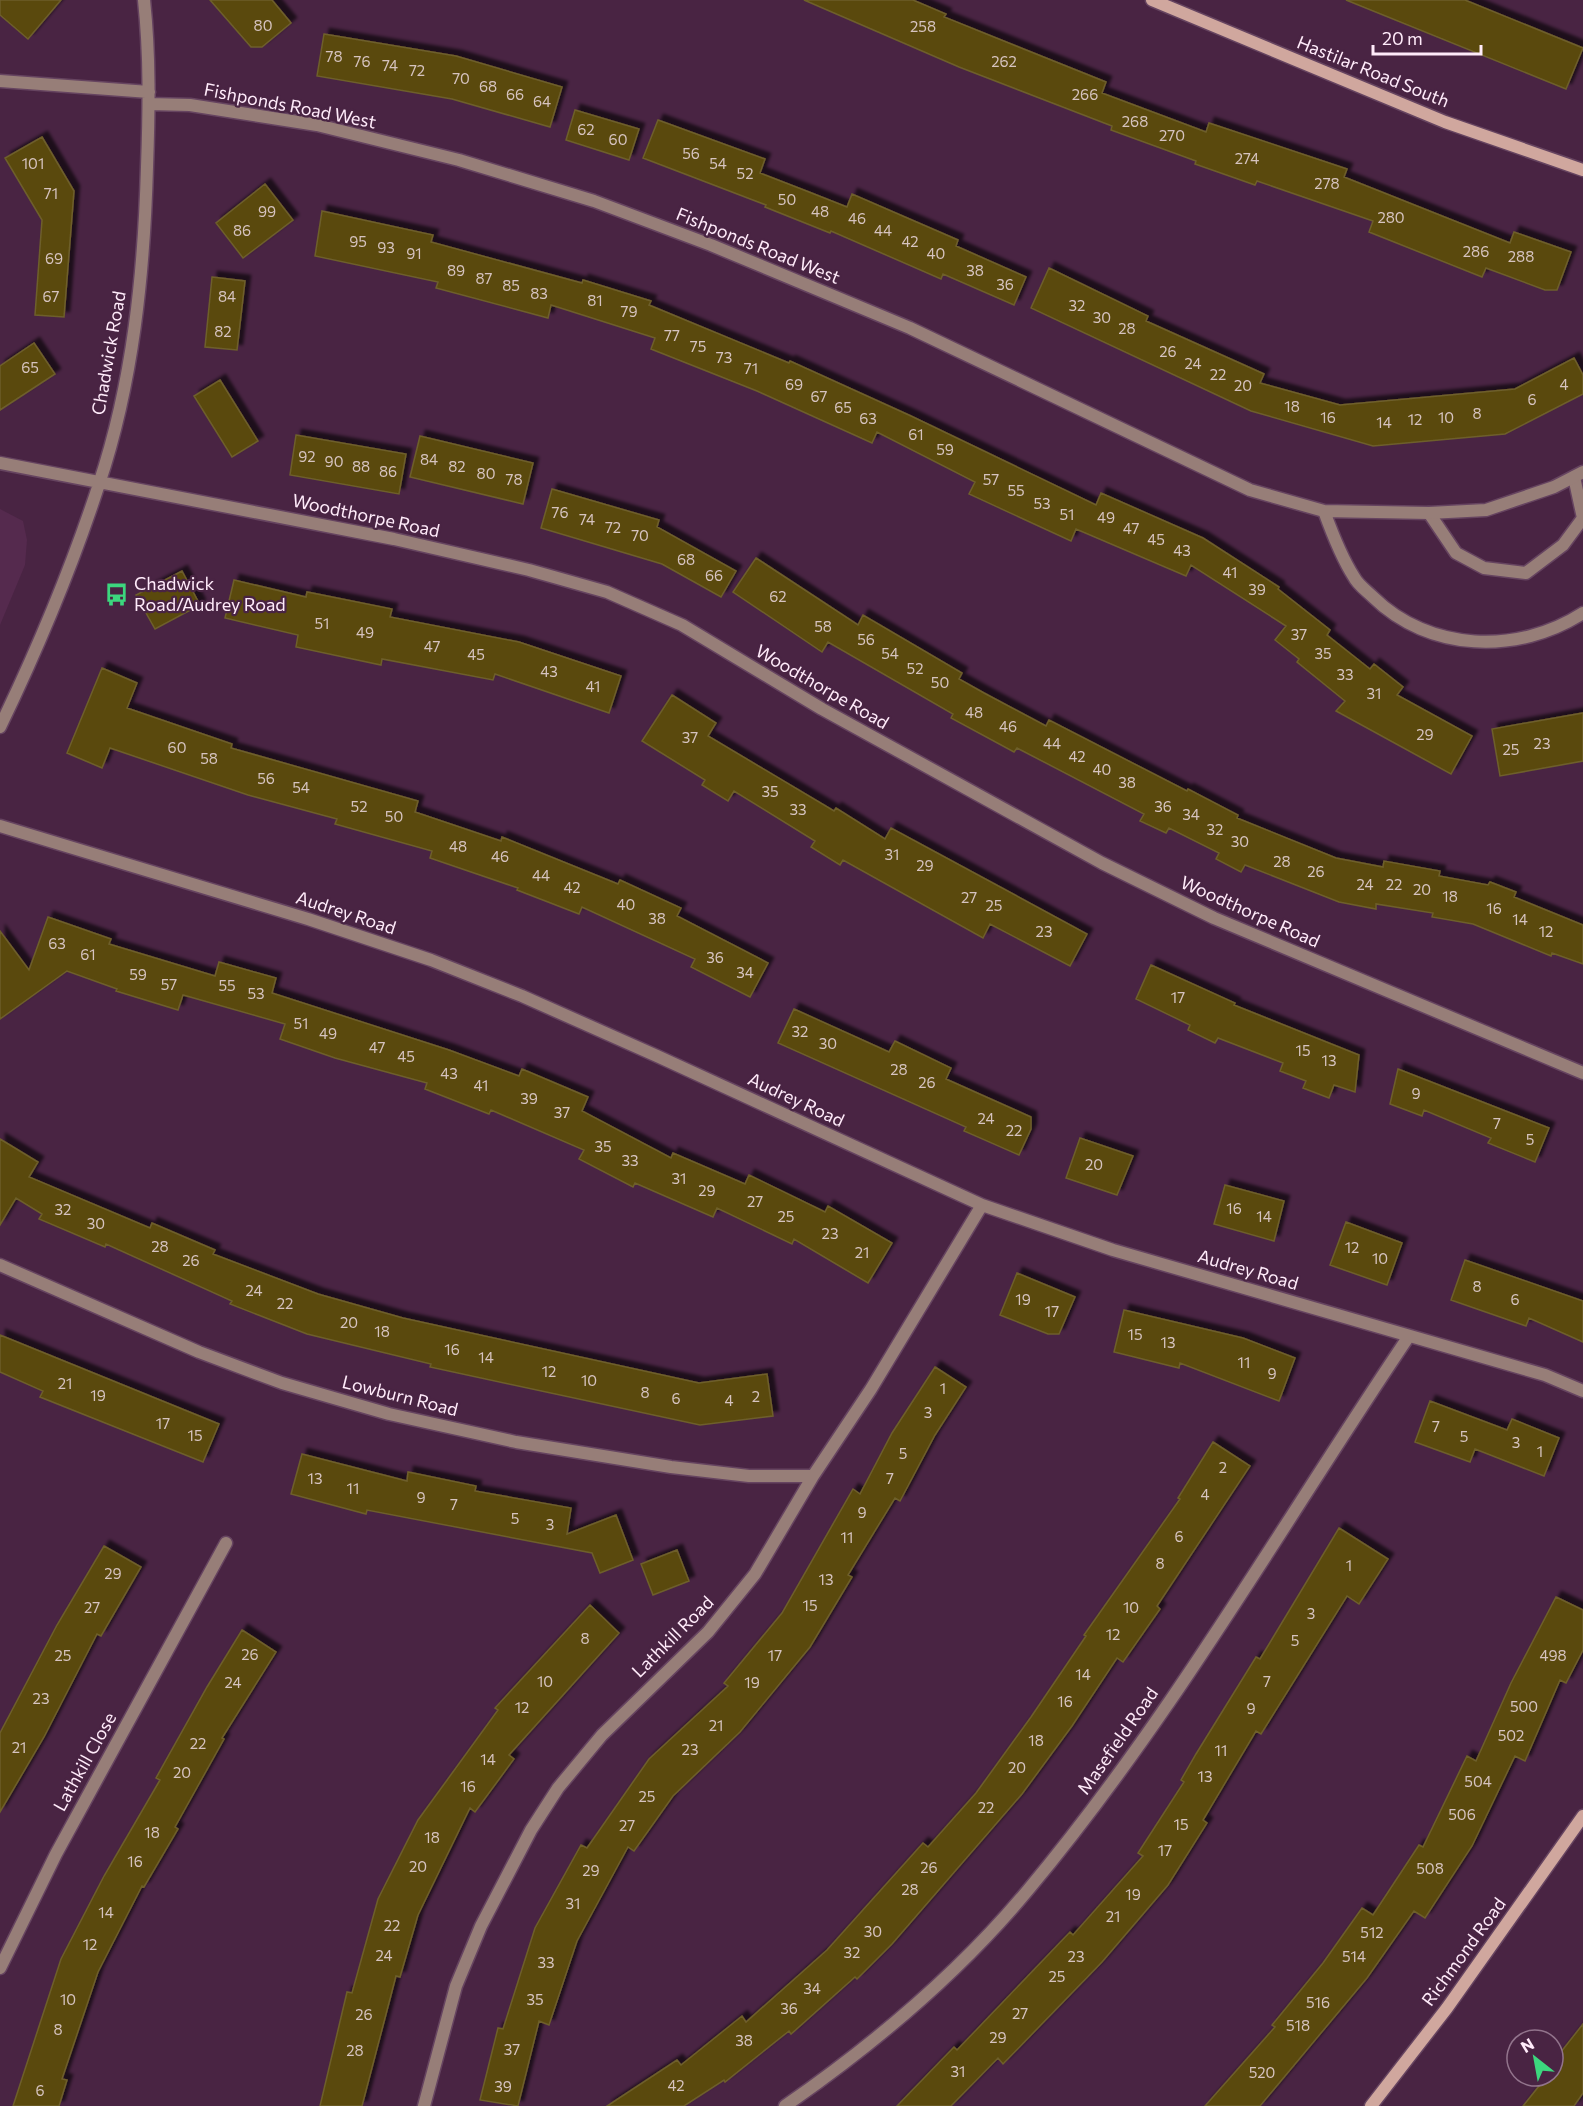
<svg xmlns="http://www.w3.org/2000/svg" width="1583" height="2106" font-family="Commissioner,sans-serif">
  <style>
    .built { fill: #552a4e }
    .building { fill: #5a4a0d; stroke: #6e5f2c; stroke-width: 1.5; filter: url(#shadow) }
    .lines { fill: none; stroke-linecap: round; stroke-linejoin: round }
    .lane-casing { stroke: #664460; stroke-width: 15 }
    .street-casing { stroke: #664460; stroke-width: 15 }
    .secondary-casing { stroke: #664460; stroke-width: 15 }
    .lane { stroke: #977e78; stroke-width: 12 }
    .street { stroke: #977e78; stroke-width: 12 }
    .secondary { stroke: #d0a79e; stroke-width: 12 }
    .labels { text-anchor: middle; stroke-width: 4.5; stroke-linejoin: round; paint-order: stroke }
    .number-label { font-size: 15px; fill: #d6c3bf }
    .street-label { font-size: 18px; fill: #ffebfa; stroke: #492443 }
    .poi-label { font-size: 18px; fill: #ffebfa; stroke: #492443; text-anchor: start }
  </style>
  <defs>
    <filter id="shadow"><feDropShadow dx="5.5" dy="-5.5" stdDeviation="1.5" flood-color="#0009"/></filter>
  </defs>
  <rect width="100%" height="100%" fill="#492443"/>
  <path class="built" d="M 0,509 L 23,521 L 27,540 L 25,565 L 0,625 Z"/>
  <path class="building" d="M 0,0 L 61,0 L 28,39 L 0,15 Z
    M 210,0 L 272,0 L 291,23 L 262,47 L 251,47 Z
    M 804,0 L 913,0 L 946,14 L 944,17 L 1106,82 L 1102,93 L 1206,132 L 1209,123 L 1347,169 L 1344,177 L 1510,243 L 1514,232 L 1571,252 L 1557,290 L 1545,290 L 1486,268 L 1482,277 L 1369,232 L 1373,221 L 1257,181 L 1255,185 L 1195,164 L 1196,161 L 1111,130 L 1112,126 L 959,67 Z
    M 1346,0 L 1465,0 L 1583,48 L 1566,89 Z
    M 324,34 L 456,56 L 562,87 L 550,127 L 452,99 L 317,76 Z
    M 575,110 L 639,129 L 629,160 L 566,140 Z
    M 658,120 L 765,159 L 760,173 L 809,192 L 847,207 L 852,194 L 958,240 L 956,246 L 1026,277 L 1014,305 L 943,274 L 941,279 L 831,231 L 830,233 L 765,207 L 766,205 L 643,158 Z
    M 42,137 L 74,191 L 64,317 L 35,315 L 42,220 L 5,158 Z
    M 265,184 L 293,220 L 243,258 L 216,223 Z
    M 322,211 L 433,235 L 431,242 L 582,283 L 583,280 L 651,301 L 649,305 L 789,363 L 790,361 L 911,416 L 1096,505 L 1101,493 L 1203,538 L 1279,587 L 1278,589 L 1330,630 L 1327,635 L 1370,669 L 1374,664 L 1403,687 L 1397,695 L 1472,736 L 1451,774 L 1336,711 L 1345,701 L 1297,662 L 1299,659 L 1275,640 L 1286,626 L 1191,565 L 1186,576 L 1076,529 L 1071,541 L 969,494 L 975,482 L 877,432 L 872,443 L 757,391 L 651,349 L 655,338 L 551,305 L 548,318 L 436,288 L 438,282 L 315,256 Z
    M 1049,268 L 1148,316 L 1146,321 L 1264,374 L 1260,383 L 1340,405 L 1515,389 L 1574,358 L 1583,375 L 1583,394 L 1505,434 L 1373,446 L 1251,411 L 1031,308 Z
    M 212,277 L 245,281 L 237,350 L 205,347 Z
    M 34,343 L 55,374 L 0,410 L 0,366 Z
    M 220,380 L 258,441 L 232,457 L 194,396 Z
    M 296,435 L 406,454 L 399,494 L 290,475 Z
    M 420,436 L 533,463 L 523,504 L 410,477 Z
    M 552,489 L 659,520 L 657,527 L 736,571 L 721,597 L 662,564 L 541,528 Z
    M 756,558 L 858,625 L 863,615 L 962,673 L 959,679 L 984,693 L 1046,726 L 1049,720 L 1187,791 L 1188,789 L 1238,815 L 1237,818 L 1336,858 L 1383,867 L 1384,861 L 1440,871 L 1439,876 L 1488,885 L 1490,882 L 1516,892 L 1514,897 L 1583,925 L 1583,964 L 1552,953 L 1551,956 L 1473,924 L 1432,917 L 1433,913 L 1376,904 L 1376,909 L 1339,902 L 1245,865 L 1241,872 L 1216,859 L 1219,853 L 1169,828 L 1166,833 L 1140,821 L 1144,814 L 1017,748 L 1014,752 L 951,718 L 953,714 L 828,642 L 822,652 L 733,592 Z
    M 182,571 L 200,605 L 155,629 L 136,595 Z
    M 234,580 L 306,597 L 307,592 L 392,609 L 390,617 L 519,642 L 621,676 L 609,713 L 495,674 L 493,680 L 382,659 L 381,665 L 296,647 L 298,635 L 225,618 Z
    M 102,668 L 137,683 L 127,708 L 232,744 L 231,748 L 418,801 L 415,812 L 501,841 L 502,837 L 618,884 L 620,880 L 681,908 L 677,916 L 768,963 L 750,997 L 691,967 L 695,959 L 582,907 L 579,914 L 517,890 L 518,888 L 430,858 L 432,851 L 335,824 L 337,819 L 248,795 L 110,748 L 102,768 L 67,753 Z
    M 672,695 L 716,723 L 708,736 L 834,811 L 836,808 L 885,839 L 891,828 L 1087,934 L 1070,966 L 990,924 L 983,938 L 843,860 L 840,865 L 811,847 L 815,841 L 734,791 L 728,801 L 702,785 L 705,780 L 642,741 Z
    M 1583,713 L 1583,761 L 1500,776 L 1492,729 Z
    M 48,917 L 111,939 L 109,944 L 215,976 L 219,962 L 276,978 L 272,993 L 449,1050 L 519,1076 L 522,1069 L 588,1097 L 582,1111 L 671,1158 L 673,1153 L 745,1184 L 749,1175 L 825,1212 L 828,1206 L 892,1243 L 868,1283 L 794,1239 L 792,1244 L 717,1208 L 713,1217 L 635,1183 L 633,1187 L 579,1159 L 584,1150 L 491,1110 L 489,1114 L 425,1089 L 427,1083 L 335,1058 L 280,1039 L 285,1024 L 183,995 L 178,1010 L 116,991 L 117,989 L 67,971 L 0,1019 L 0,931 L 29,970 Z
    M 1151,965 L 1235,1003 L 1234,1005 L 1359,1055 L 1355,1092 L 1334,1085 L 1329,1098 L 1303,1088 L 1306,1081 L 1280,1071 L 1283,1063 L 1218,1038 L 1215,1043 L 1188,1030 L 1190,1025 L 1136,999 Z
    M 794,1009 L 889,1052 L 895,1041 L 951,1068 L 946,1079 L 1031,1117 L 1031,1129 L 1019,1155 L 964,1131 L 966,1127 L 778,1043 Z
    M 1398,1069 L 1549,1128 L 1535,1162 L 1488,1143 L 1491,1138 L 1424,1110 L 1422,1116 L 1390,1104 Z
    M 1080,1138 L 1133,1156 L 1117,1195 L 1066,1178 Z
    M 0,1139 L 38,1162 L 29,1177 L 150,1228 L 152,1223 L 215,1250 L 213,1254 L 318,1294 L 403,1318 L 699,1383 L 767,1374 L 773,1416 L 700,1425 L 430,1367 L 431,1364 L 307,1334 L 230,1304 L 232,1301 L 106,1244 L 105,1247 L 39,1219 L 42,1214 L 16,1198 L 0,1225 Z
    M 1225,1185 L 1284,1201 L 1274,1241 L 1214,1224 Z
    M 1346,1222 L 1402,1243 L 1387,1285 L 1330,1265 Z
    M 1465,1260 L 1583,1301 L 1583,1342 L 1529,1318 L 1526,1326 L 1451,1300 Z
    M 1017,1273 L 1075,1297 L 1059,1334 L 1048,1334 L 1000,1315 Z
    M 1124,1310 L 1243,1338 L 1295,1358 L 1279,1401 L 1180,1363 L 1179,1368 L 1114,1352 Z
    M 0,1335 L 219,1424 L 203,1462 L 40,1397 L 43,1391 L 0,1372 Z
    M 935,1367 L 966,1387 L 935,1435 L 900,1501 L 895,1498 L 848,1575 L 852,1577 L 810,1647 L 740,1732 L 673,1796 L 634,1851 L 628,1847 L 577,1941 L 549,2025 L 539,2021 L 518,2106 L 480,2100 L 498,2028 L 503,2029 L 535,1928 L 581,1845 L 587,1848 L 649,1759 L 728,1686 L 724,1683 L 782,1613 L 853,1489 L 860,1494 L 892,1433 Z
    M 1430,1401 L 1507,1430 L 1512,1419 L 1559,1438 L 1544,1476 L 1475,1449 L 1470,1462 L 1415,1442 Z
    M 1213,1442 L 1250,1466 L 1157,1606 L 1160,1609 L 1123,1662 L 1117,1658 L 1072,1726 L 1022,1794 L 892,1944 L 857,1979 L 855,1977 L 791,2034 L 789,2031 L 725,2082 L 724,2080 L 684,2106 L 607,2106 L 677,2060 L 681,2065 L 742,2016 L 746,2022 L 827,1950 L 923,1843 L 928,1847 L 976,1793 L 1031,1717 L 1086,1636 L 1084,1635 L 1180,1499 L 1178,1498 Z
    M 302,1454 L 407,1481 L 408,1472 L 476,1486 L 475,1491 L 571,1508 L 567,1534 L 616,1515 L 633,1560 L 600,1573 L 592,1553 L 367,1510 L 366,1514 L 291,1494 Z
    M 1339,1528 L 1388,1559 L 1359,1604 L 1347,1596 L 1261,1734 L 1256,1731 L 1203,1820 L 1207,1823 L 1168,1885 L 1102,1962 L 1003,2064 L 998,2058 L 951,2106 L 897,2106 L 954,2047 L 957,2050 L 1070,1932 L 1073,1935 L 1143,1856 L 1138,1853 L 1184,1782 L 1181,1780 L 1196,1754 L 1256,1657 L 1260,1659 Z
    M 104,1546 L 141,1567 L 101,1636 L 97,1634 L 44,1737 L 0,1812 L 0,1733 L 57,1625 Z
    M 677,1550 L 689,1581 L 653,1595 L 641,1564 Z
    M 1556,1597 L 1583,1610 L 1583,1650 L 1566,1683 L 1560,1680 L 1525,1761 L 1515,1756 L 1472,1846 L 1425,1918 L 1414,1911 L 1367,1978 L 1260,2106 L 1205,2106 L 1275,2027 L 1272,2025 L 1323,1963 L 1362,1908 L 1373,1915 L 1419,1845 L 1423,1847 L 1467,1756 L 1476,1761 L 1511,1683 Z
    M 590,1605 L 619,1633 L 509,1755 L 514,1759 L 475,1812 L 470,1808 L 418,1915 L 400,1977 L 396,1976 L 362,2106 L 320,2106 L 347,1992 L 352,1993 L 378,1899 L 418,1820 L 498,1710 L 495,1708 Z
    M 242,1630 L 276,1652 L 222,1738 L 224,1739 L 175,1827 L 178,1829 L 144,1887 L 142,1886 L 98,1972 L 62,2079 L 67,2080 L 59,2106 L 13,2106 L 61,1959 L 104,1876 L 160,1780 L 156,1778 L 207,1687 Z
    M 1583,2024 L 1583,2093 L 1574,2106 L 1523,2106 L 1539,2086 L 1536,2085 L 1543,2076 L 1553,2076 L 1553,2062 Z"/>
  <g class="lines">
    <defs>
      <path id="lane" d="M 1429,513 L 1456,553 L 1484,568 L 1526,573 L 1563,545 L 1583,518 L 1574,477"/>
      <path id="street" d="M 0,81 L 149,92
        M 149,104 L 190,105 L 317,125 L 459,160 L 594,201 L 711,245 L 910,328 L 1250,490 L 1324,511 L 1429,513 L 1486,510 L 1554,487 L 1583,472
        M 0,463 L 394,539 L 529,570 L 607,592 L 682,625 L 822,709 L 1102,863 L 1214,918 L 1583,1073
        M 1324,511 C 1332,533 1341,557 1354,577 C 1358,585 1367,591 1373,597 C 1429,652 1518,655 1583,613
        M 0,727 C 38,648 72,567 99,484 C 133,382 144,274 147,167 C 149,111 150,56 144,0
        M 0,826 L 308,919 L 431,960 L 522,996 L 657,1056 L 982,1205 L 1113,1250 L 1545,1375 L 1583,1391
        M 0,1265 L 199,1352 L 282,1383 L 389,1414 L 516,1442 L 671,1467 L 749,1476 L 813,1476
        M 0,1968 L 56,1854 L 226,1543
        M 424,2106 L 456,1986 L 481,1926 L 531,1830 L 558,1788 L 602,1735 L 708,1632 L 755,1574 L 813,1476 L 871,1389 L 982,1205
        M 785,2106 C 873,2045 959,1973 1028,1890 C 1172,1718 1284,1521 1409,1336"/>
      <path id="secondary" d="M 1152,0 L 1445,122 L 1583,170
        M 1371,2106 L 1447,2008 L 1583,1816"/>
    </defs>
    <use href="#lane" class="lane-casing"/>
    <use href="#street" class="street-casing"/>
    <use href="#secondary" class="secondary-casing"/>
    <use href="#lane" class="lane"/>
    <use href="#street" class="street"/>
    <use href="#secondary" class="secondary"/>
  </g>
  <defs>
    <symbol id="bus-bare" viewBox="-9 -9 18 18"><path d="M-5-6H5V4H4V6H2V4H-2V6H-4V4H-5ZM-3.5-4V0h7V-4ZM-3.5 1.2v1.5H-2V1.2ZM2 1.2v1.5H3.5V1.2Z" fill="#3cd77e" stroke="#492443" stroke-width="2.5" paint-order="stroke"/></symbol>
  </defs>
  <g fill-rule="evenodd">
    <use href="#bus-bare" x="100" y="578" width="33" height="33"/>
  </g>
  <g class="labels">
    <g class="number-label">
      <text x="263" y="31">80</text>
      <text x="923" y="32">258</text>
      <text x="334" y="62">78</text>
      <text x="362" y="67">76</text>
      <text x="1004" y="67">262</text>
      <text x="390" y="71">74</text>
      <text x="417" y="76">72</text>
      <text x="461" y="84">70</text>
      <text x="488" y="92">68</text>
      <text x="515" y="100">66</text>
      <text x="1085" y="100">266</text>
      <text x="542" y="107">64</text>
      <text x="1135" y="127">268</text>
      <text x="586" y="135">62</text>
      <text x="1172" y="141">270</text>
      <text x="618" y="145">60</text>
      <text x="691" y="159">56</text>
      <text x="1247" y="164">274</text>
      <text x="33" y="169">101</text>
      <text x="718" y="169">54</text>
      <text x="745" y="179">52</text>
      <text x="1327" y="189">278</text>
      <text x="51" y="199">71</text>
      <text x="787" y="205">50</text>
      <text x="267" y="217">99</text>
      <text x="820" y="217">48</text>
      <text x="1391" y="223">280</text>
      <text x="857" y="224">46</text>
      <text x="242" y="236">86</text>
      <text x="883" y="236">44</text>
      <text x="358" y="247">95</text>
      <text x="910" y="247">42</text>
      <text x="386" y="253">93</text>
      <text x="1476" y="257">286</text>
      <text x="414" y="259">91</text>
      <text x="936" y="259">40</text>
      <text x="1521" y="262">288</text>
      <text x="54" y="264">69</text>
      <text x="456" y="276">89</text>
      <text x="975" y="276">38</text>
      <text x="484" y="284">87</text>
      <text x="1005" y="290">36</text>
      <text x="511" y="291">85</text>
      <text x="539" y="299">83</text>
      <text x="51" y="302">67</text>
      <text x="227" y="302">84</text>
      <text x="595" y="306">81</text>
      <text x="1077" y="311">32</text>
      <text x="629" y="317">79</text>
      <text x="1102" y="323">30</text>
      <text x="1127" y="334">28</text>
      <text x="223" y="337">82</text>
      <text x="672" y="341">77</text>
      <text x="698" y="352">75</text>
      <text x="1168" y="357">26</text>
      <text x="724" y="363">73</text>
      <text x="1193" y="369">24</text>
      <text x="30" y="373">65</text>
      <text x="751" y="374">71</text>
      <text x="1218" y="380">22</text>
      <text x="794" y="390">69</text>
      <text x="1564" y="390">4</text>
      <text x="1243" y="391">20</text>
      <text x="819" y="402">67</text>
      <text x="1532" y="405">6</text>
      <text x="1292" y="412">18</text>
      <text x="843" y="413">65</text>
      <text x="1477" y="419">8</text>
      <text x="1328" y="423">16</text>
      <text x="1446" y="423">10</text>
      <text x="868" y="424">63</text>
      <text x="1415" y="425">12</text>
      <text x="1384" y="428">14</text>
      <text x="916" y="440">61</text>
      <text x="945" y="455">59</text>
      <text x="307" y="462">92</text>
      <text x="429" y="465">84</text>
      <text x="334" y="467">90</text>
      <text x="361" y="472">88</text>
      <text x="457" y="472">82</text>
      <text x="388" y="477">86</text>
      <text x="486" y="479">80</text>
      <text x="514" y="485">78</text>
      <text x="991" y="485">57</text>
      <text x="1016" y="496">55</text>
      <text x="1042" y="509">53</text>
      <text x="560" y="518">76</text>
      <text x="1067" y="520">51</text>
      <text x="1106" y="523">49</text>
      <text x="587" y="525">74</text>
      <text x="613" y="533">72</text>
      <text x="1131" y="534">47</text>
      <text x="640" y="541">70</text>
      <text x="1156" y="545">45</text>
      <text x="1182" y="556">43</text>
      <text x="686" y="565">68</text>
      <text x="1230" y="578">41</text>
      <text x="714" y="581">66</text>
      <text x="1257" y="595">39</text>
      <text x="778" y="602">62</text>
      <text x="322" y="629">51</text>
      <text x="823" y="632">58</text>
      <text x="365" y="638">49</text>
      <text x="1299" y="640">37</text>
      <text x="866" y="645">56</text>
      <text x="432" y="652">47</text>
      <text x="890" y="659">54</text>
      <text x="1323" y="659">35</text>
      <text x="476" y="660">45</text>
      <text x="915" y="674">52</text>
      <text x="549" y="677">43</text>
      <text x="1345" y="680">33</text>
      <text x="940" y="688">50</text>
      <text x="593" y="692">41</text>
      <text x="1374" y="699">31</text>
      <text x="974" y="718">48</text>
      <text x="1008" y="732">46</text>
      <text x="1425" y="740">29</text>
      <text x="690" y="743">37</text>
      <text x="1052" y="749">44</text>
      <text x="1542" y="749">23</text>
      <text x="177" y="753">60</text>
      <text x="1511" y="755">25</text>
      <text x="1077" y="762">42</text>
      <text x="209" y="764">58</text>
      <text x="1102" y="775">40</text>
      <text x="266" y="784">56</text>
      <text x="1127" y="788">38</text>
      <text x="301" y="793">54</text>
      <text x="770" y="797">35</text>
      <text x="359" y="812">52</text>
      <text x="1163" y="812">36</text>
      <text x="798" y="815">33</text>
      <text x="1191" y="820">34</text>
      <text x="394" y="822">50</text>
      <text x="1215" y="835">32</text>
      <text x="1240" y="847">30</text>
      <text x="458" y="852">48</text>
      <text x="892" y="860">31</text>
      <text x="500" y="862">46</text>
      <text x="1282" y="867">28</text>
      <text x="925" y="871">29</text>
      <text x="1316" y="877">26</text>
      <text x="541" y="881">44</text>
      <text x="1365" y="890">24</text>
      <text x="1394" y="890">22</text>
      <text x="572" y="893">42</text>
      <text x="1422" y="895">20</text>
      <text x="1450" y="902">18</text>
      <text x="969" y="903">27</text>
      <text x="626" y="910">40</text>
      <text x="994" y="911">25</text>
      <text x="1494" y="914">16</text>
      <text x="657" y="924">38</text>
      <text x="1520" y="925">14</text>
      <text x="1044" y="937">23</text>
      <text x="1546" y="937">12</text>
      <text x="57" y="949">63</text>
      <text x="88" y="960">61</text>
      <text x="715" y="963">36</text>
      <text x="745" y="978">34</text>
      <text x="138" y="980">59</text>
      <text x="169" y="990">57</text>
      <text x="227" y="991">55</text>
      <text x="256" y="999">53</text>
      <text x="1178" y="1003">17</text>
      <text x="301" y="1029">51</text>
      <text x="800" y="1037">32</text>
      <text x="328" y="1039">49</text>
      <text x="828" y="1049">30</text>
      <text x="377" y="1053">47</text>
      <text x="1303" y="1056">15</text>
      <text x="406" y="1062">45</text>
      <text x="1329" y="1066">13</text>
      <text x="899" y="1075">28</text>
      <text x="449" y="1079">43</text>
      <text x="927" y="1088">26</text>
      <text x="481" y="1091">41</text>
      <text x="1416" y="1099">9</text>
      <text x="529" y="1104">39</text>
      <text x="562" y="1118">37</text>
      <text x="986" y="1124">24</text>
      <text x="1497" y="1129">7</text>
      <text x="1014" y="1136">22</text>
      <text x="1530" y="1145">5</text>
      <text x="603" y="1152">35</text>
      <text x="630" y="1166">33</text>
      <text x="1094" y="1170">20</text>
      <text x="679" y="1184">31</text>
      <text x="707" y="1196">29</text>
      <text x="755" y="1207">27</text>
      <text x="1234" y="1214">16</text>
      <text x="63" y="1215">32</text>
      <text x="786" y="1222">25</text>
      <text x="1264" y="1222">14</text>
      <text x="96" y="1229">30</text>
      <text x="830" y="1239">23</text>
      <text x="160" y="1252">28</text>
      <text x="1352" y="1253">12</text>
      <text x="862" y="1258">21</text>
      <text x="1380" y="1264">10</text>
      <text x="191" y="1266">26</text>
      <text x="1477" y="1292">8</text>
      <text x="254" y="1296">24</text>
      <text x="1023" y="1305">19</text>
      <text x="1515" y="1305">6</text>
      <text x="285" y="1309">22</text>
      <text x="1052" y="1317">17</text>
      <text x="349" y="1328">20</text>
      <text x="382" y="1337">18</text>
      <text x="1135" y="1340">15</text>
      <text x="1168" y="1348">13</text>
      <text x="452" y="1355">16</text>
      <text x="486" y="1363">14</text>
      <text x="1244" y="1368">11</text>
      <text x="549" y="1377">12</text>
      <text x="1272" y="1379">9</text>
      <text x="589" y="1386">10</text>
      <text x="65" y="1389">21</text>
      <text x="943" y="1394">1</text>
      <text x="645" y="1398">8</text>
      <text x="98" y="1401">19</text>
      <text x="756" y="1402">2</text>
      <text x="676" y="1404">6</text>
      <text x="729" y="1406">4</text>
      <text x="928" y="1418">3</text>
      <text x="163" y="1429">17</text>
      <text x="1436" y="1432">7</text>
      <text x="195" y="1441">15</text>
      <text x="1464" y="1442">5</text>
      <text x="1516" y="1448">3</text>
      <text x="1540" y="1457">1</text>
      <text x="903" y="1459">5</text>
      <text x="1223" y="1473">2</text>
      <text x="315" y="1484">13</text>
      <text x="890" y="1484">7</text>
      <text x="353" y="1494">11</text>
      <text x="1205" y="1500">4</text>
      <text x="421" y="1503">9</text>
      <text x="454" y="1510">7</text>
      <text x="862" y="1518">9</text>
      <text x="515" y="1524">5</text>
      <text x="550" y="1530">3</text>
      <text x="1179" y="1542">6</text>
      <text x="847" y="1543">11</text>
      <text x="1160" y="1569">8</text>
      <text x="1349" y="1571">1</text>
      <text x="113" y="1579">29</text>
      <text x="826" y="1585">13</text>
      <text x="810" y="1611">15</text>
      <text x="92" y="1613">27</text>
      <text x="1131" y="1613">10</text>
      <text x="1311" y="1619">3</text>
      <text x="1113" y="1640">12</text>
      <text x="585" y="1644">8</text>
      <text x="1295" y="1646">5</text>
      <text x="250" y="1660">26</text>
      <text x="63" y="1661">25</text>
      <text x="775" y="1661">17</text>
      <text x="1553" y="1661">498</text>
      <text x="1083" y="1680">14</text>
      <text x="545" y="1687">10</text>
      <text x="1267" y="1687">7</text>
      <text x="233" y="1688">24</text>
      <text x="752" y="1688">19</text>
      <text x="41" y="1704">23</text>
      <text x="1065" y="1707">16</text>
      <text x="1524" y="1712">500</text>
      <text x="522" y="1713">12</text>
      <text x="1251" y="1714">9</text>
      <text x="716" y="1731">21</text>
      <text x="1511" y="1741">502</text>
      <text x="1036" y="1746">18</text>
      <text x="198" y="1749">22</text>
      <text x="19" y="1753">21</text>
      <text x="690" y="1755">23</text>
      <text x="1221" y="1756">11</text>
      <text x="488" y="1765">14</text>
      <text x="1017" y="1773">20</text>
      <text x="182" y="1778">20</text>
      <text x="1205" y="1782">13</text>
      <text x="1478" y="1787">504</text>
      <text x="468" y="1792">16</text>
      <text x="647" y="1802">25</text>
      <text x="986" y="1813">22</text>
      <text x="1462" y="1820">506</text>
      <text x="1181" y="1830">15</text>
      <text x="627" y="1831">27</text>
      <text x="152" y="1838">18</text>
      <text x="432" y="1843">18</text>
      <text x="1165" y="1856">17</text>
      <text x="135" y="1867">16</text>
      <text x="418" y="1872">20</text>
      <text x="929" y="1873">26</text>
      <text x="1430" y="1874">508</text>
      <text x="591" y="1876">29</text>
      <text x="910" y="1895">28</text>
      <text x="1133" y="1900">19</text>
      <text x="573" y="1909">31</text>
      <text x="106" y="1918">14</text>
      <text x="1113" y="1922">21</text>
      <text x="392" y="1931">22</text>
      <text x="873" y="1937">30</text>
      <text x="1372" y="1938">512</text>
      <text x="90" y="1950">12</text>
      <text x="852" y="1958">32</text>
      <text x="384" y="1961">24</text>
      <text x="1076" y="1962">23</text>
      <text x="1354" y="1962">514</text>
      <text x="546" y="1968">33</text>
      <text x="1057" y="1982">25</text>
      <text x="812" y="1994">34</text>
      <text x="68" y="2005">10</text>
      <text x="535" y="2005">35</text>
      <text x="1318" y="2008">516</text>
      <text x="789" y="2014">36</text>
      <text x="1020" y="2019">27</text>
      <text x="364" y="2020">26</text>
      <text x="1298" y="2031">518</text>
      <text x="58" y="2035">8</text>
      <text x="998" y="2043">29</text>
      <text x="744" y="2046">38</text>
      <text x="512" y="2055">37</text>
      <text x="355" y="2056">28</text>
      <text x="958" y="2077">31</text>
      <text x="1262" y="2078">520</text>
      <text x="676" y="2091">42</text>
      <text x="503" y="2092">39</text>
      <text x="40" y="2096">6</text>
    </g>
    <g class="street-label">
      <text transform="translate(1373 72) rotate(22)" y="6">Hastilar Road South</text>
      <text transform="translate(290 106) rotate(11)" y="6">Fishponds Road West</text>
      <text transform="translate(758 246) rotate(22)" y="6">Fishponds Road West</text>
      <text transform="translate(109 353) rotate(-80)" y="6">Chadwick Road</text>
      <text transform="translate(366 516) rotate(12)" y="6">Woodthorpe Road</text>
      <text transform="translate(822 687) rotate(30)" y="6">Woodthorpe Road</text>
      <text transform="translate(1250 912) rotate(24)" y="6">Woodthorpe Road</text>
      <text transform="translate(346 913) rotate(18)" y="6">Audrey Road</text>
      <text transform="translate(796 1100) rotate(25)" y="6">Audrey Road</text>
      <text transform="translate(1248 1270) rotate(16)" y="6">Audrey Road</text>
      <text transform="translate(400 1396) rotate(14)" y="6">Lowburn Road</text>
      <text transform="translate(673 1637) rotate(-45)" y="6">Lathkill Road</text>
      <text transform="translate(1118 1741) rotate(-55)" y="6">Masefield Road</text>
      <text transform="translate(85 1762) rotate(-61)" y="6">Lathkill Close</text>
      <text transform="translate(1464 1952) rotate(-54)" y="6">Richmond Road</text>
    </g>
    <g class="poi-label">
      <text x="134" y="590">Chadwick<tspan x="134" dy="21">Road/Audrey Road</tspan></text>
    </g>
  </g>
  <g transform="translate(1535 2058) rotate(329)"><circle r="28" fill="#492443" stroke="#92748c" stroke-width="1.5"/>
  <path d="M0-4.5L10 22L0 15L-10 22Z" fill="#3cd77e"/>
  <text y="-9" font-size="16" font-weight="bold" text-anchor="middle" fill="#ffebfa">N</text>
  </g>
  <path d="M1373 45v9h108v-9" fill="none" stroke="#ffebfa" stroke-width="3"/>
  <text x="1382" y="45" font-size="18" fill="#ffebfa" stroke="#492443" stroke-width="4.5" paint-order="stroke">20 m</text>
</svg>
